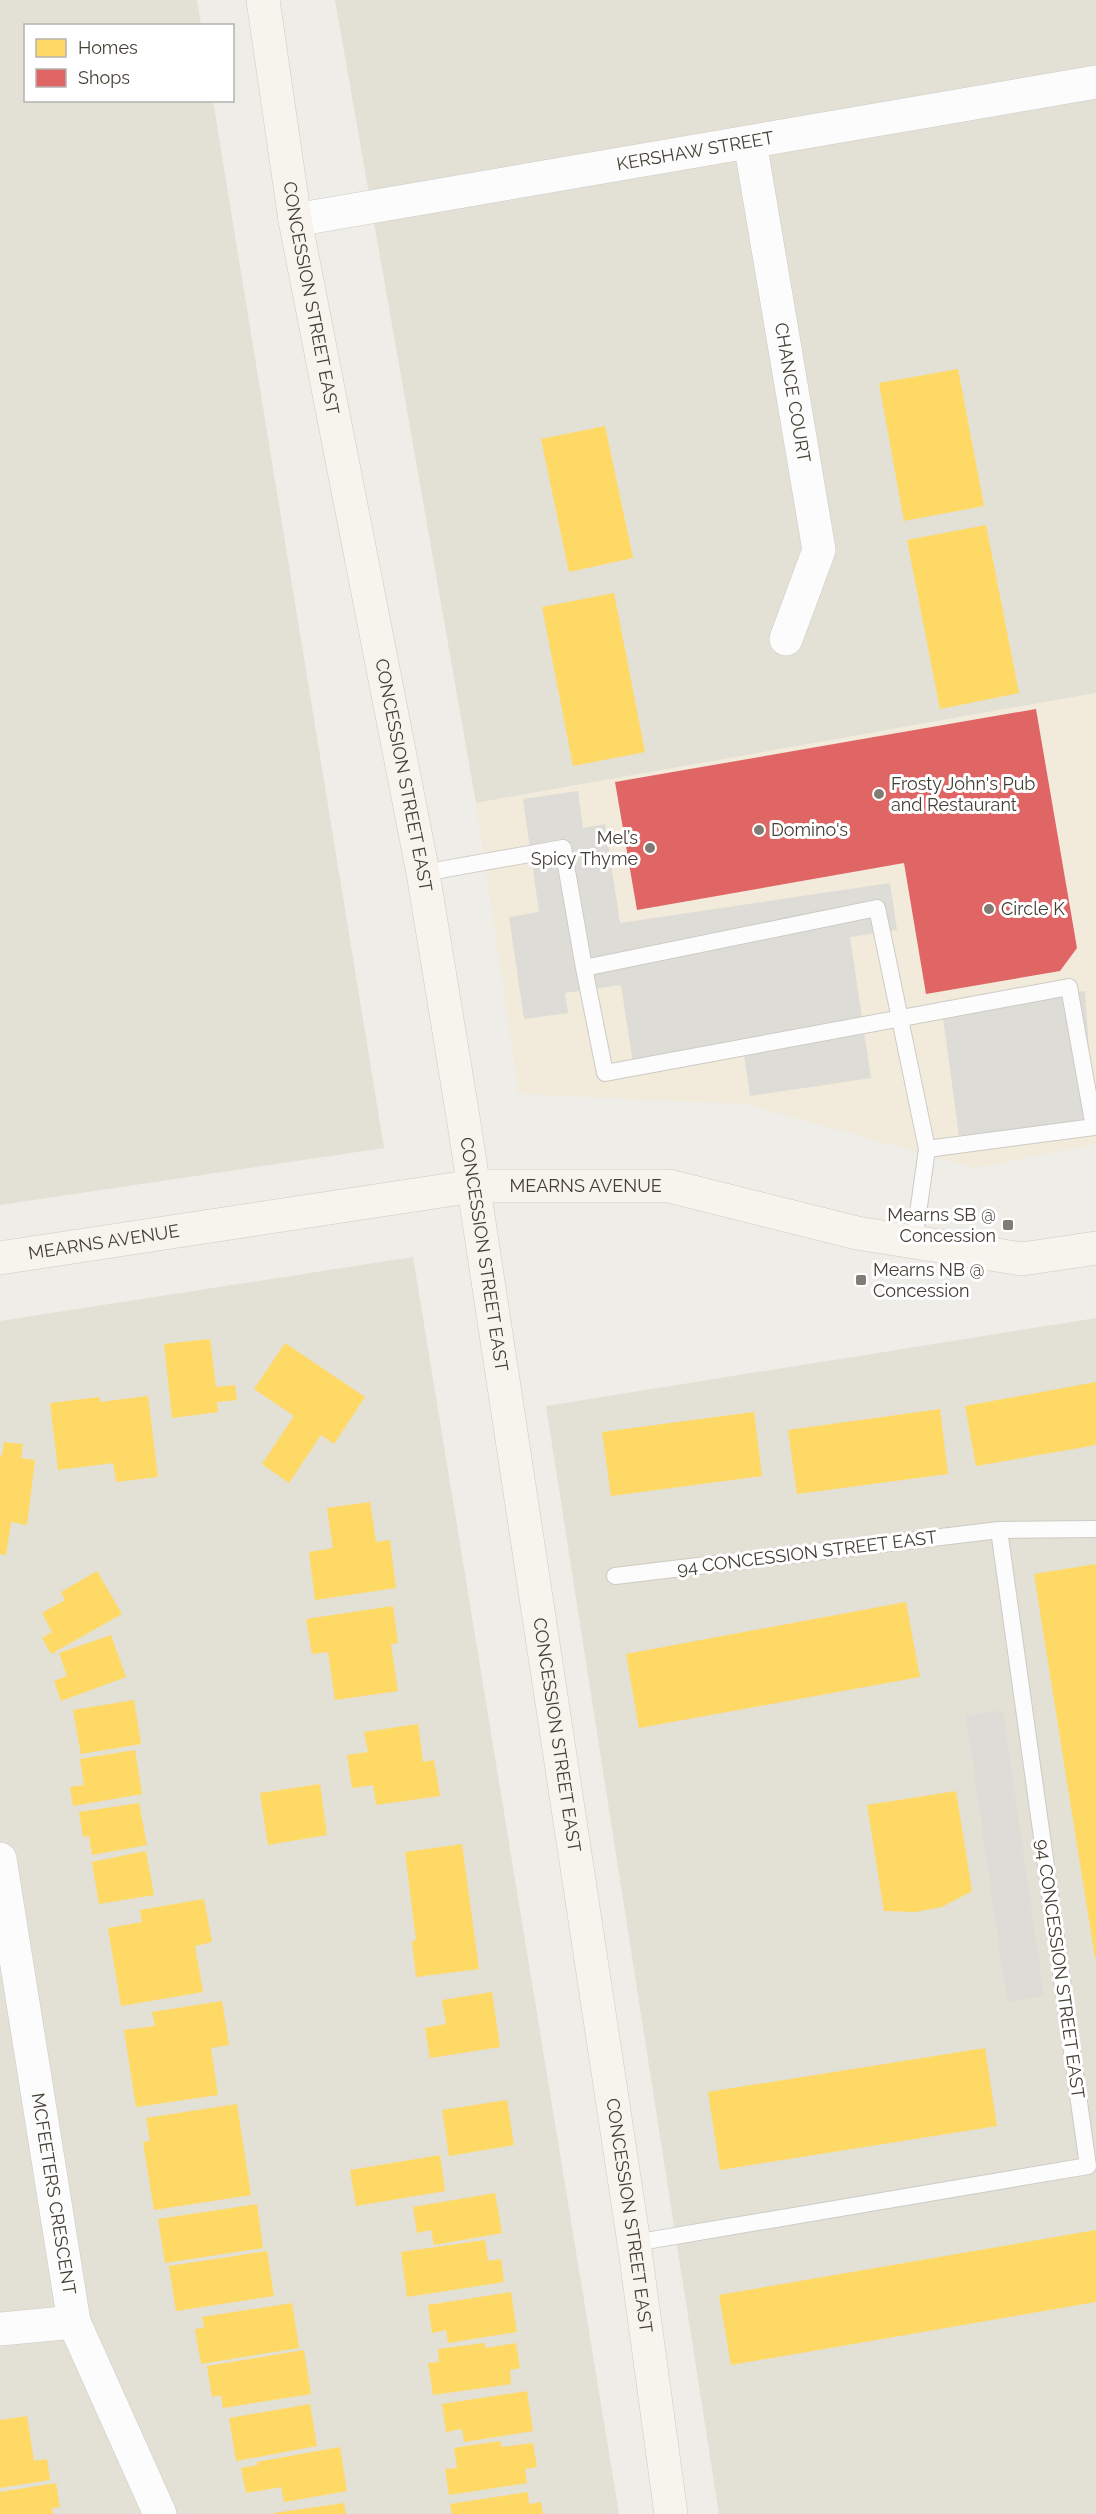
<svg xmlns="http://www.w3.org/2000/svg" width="1096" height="2514" font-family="Raleway,sans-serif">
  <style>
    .residential { fill: #e3e0d5 }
    .commercial { fill: #f2eada }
    .parking { fill: #dedcd7 }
    .homes { fill: #ffd966 }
    .shops { fill: #e06666 }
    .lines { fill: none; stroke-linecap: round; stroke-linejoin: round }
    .lane-casing { stroke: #cccbc5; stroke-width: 18 }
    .street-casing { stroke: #cccbc5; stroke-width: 34 }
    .secondary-casing { stroke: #cecbbe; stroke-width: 34 }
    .lane { stroke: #fcfcfc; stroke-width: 16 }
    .street { stroke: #fcfcfc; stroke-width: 33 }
    .secondary { stroke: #f6f4ed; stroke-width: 33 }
    .poi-dot { fill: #807c73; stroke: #fff; stroke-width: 2 }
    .labels { text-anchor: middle; stroke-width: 6; stroke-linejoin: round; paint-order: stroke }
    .street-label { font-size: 18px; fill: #443f34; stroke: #fff }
    .poi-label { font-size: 18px; fill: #443f34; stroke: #fff; text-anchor: start }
  </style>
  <rect width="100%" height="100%" fill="#eeede8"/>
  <path class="residential" d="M 0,0 L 197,0 L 201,25 L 26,26 L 26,100 L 213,101 L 384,1148 L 0,1205 Z
    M 335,0 L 1096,0 L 1096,693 L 476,803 Z
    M 413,1257 L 619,2514 L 0,2514 L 0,1321 Z
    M 1096,1318 L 1096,2514 L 719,2514 L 546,1406 Z"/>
  <path class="commercial" d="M 1096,693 L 1096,1144 L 975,1168 L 745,1104 L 519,1094 L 476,803 Z"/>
  <path class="parking" d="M 578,791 L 583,828 L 605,824 L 620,923 L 890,883 L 897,930 L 850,937 L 871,1078 L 750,1096 L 743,1048 L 633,1063 L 621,985 L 565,993 L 568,1013 L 524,1019 L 509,917 L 539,912 L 523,799 Z
    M 1085,991 L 1094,1127 L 961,1150 L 942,1010 Z
    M 1003,1710 L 1044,1996 L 1007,2002 L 966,1716 Z"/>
  <path class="homes" d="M 958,369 L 984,506 L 904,521 L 879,383 Z
    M 605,426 L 633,558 L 569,572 L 541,439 Z
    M 986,525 L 1019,693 L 940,709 L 907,540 Z
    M 614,593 L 645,752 L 573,766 L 542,607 Z
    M 210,1339 L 216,1387 L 235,1385 L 237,1400 L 217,1402 L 218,1412 L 172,1418 L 164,1344 Z
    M 285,1343 L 365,1397 L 334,1444 L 321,1435 L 289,1483 L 262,1464 L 294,1416 L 254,1389 Z
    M 1096,1382 L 1096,1445 L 976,1466 L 965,1406 Z
    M 148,1396 L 158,1477 L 116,1482 L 113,1463 L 58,1470 L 50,1403 L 99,1397 L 100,1402 Z
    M 940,1409 L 948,1474 L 797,1494 L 788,1430 Z
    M 754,1412 L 762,1476 L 611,1496 L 602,1432 Z
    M 4,1442 L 23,1444 L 21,1458 L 35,1460 L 27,1525 L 11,1522 L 6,1555 L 0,1554 L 0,1455 L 2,1456 Z
    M 370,1502 L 376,1542 L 390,1540 L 396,1588 L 315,1600 L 309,1552 L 333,1548 L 327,1508 Z
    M 1096,1564 L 1096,1958 L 1095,1958 L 1034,1574 Z
    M 97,1571 L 122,1614 L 51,1654 L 42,1638 L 52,1632 L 42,1613 L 65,1600 L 61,1592 Z
    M 906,1602 L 920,1677 L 639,1728 L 626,1654 Z
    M 393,1606 L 398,1643 L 391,1644 L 398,1691 L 335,1700 L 328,1652 L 312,1654 L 306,1619 Z
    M 111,1635 L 126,1677 L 61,1701 L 54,1681 L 67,1676 L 59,1653 Z
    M 134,1700 L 141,1744 L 81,1754 L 73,1710 Z
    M 418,1724 L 423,1762 L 434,1760 L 440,1796 L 376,1805 L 373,1785 L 352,1788 L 347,1755 L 368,1752 L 364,1732 Z
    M 135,1750 L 142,1794 L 73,1806 L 70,1787 L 84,1785 L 80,1759 Z
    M 320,1784 L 327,1835 L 268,1845 L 260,1793 Z
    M 956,1791 L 972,1891 L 942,1907 L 915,1912 L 884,1911 L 867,1805 Z
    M 139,1803 L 147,1845 L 92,1855 L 89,1836 L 83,1837 L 79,1812 Z
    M 462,1844 L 479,1969 L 416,1977 L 412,1941 L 416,1940 L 405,1852 Z
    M 146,1851 L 154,1895 L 99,1904 L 92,1862 Z
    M 204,1899 L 212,1942 L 195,1946 L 203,1992 L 121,2006 L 108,1928 L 142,1922 L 140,1910 Z
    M 492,1992 L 500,2047 L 430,2058 L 425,2028 L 446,2024 L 442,2000 Z
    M 222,2001 L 229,2045 L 211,2048 L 218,2095 L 136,2107 L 124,2030 L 155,2026 L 152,2012 Z
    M 985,2048 L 997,2126 L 720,2170 L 708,2092 Z
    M 507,2100 L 514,2145 L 449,2156 L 442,2110 Z
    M 237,2104 L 251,2195 L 154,2210 L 143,2142 L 150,2141 L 146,2118 Z
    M 440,2155 L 445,2191 L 356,2206 L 350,2170 Z
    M 495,2193 L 502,2233 L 434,2245 L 431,2230 L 417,2233 L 413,2207 Z
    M 257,2204 L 263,2248 L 165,2263 L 158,2219 Z
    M 1096,2230 L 1096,2302 L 731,2365 L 719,2295 Z
    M 485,2240 L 488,2261 L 501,2259 L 504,2282 L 407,2297 L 401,2252 Z
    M 267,2251 L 274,2296 L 176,2311 L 169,2266 Z
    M 511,2292 L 517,2332 L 448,2343 L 446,2330 L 432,2333 L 428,2305 Z
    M 292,2303 L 299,2348 L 201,2364 L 195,2329 L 204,2328 L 202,2317 Z
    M 485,2343 L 485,2348 L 516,2343 L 520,2368 L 510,2370 L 511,2384 L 433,2395 L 428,2363 L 439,2362 L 438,2349 Z
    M 304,2350 L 311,2394 L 223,2408 L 221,2395 L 212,2397 L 207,2366 Z
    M 527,2391 L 533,2431 L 464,2442 L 462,2429 L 446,2432 L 442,2404 Z
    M 310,2404 L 317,2446 L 236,2461 L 229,2418 Z
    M 27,2416 L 34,2461 L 47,2459 L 50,2480 L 0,2488 L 0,2420 Z
    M 500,2441 L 502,2447 L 533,2443 L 537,2467 L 525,2469 L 527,2483 L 449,2495 L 445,2469 L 457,2468 L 454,2448 Z
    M 340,2447 L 347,2491 L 284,2502 L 281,2487 L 246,2493 L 241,2468 L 258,2465 L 257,2462 Z
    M 56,2483 L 60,2507 L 52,2508 L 53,2514 L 0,2514 L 0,2492 Z
    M 528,2492 L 529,2504 L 541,2502 L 543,2514 L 452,2514 L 450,2504 Z
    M 344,2503 L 346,2514 L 274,2514 L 274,2513 Z"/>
  <path class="shops" d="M 1036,709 L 1077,948 L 1060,971 L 926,994 L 904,863 L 637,910 L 615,782 Z"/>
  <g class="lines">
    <defs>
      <path id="lane" d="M 423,873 L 563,848 L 584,968 L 877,908 L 927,1149 L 1094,1127 L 1069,987 L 605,1073 L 584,968
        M 914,1242 L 927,1149
        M 615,1576 L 999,1530 L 1096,1529
        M 634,2243 L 1088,2166 L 999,1530"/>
      <g id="street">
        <path id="s1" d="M 750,142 L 819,550 L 786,639"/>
        <path id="s2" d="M 295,220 L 1096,82"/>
        <path id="s3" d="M 0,1859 L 74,2322 L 160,2514"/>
        <path d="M 0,2329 L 74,2322"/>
      </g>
      <g id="secondary">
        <path id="s4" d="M 263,0 L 295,220 L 423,873 L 464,1123 L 634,2243 L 671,2514"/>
        <path id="s5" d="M 0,1258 L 474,1186 L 669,1186 L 857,1233 L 1022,1259 L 1096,1248"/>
      </g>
    </defs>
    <use href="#lane" class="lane-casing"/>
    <use href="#street" class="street-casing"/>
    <use href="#secondary" class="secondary-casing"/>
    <use href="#lane" class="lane"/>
    <use href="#street" class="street"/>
    <use href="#secondary" class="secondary"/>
  </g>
  <g class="poi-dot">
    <circle cx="879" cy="794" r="6"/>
    <circle cx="759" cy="830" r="6"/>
    <circle cx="650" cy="848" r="6"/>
    <circle cx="989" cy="909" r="6"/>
    <rect x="1002" y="1219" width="12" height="12" rx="3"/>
    <rect x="855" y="1274" width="12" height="12" rx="3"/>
  </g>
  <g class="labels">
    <g class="street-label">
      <text dy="6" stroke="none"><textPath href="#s2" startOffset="406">KERSHAW STREET</textPath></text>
      <text dy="6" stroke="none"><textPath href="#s4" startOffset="302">CONCESSION STREET EAST</textPath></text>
      <text dy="6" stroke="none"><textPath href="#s1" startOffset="254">CHANCE COURT</textPath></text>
      <text dy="6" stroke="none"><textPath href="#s4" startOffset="788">CONCESSION STREET EAST</textPath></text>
      <text dy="6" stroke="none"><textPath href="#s5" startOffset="591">MEARNS AVENUE</textPath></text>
      <text dy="6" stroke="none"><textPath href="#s5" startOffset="105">MEARNS AVENUE</textPath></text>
      <text dy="6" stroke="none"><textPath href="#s4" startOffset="1274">CONCESSION STREET EAST</textPath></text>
      <text transform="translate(807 1553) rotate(-7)" y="6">94 CONCESSION STREET EAST</text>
      <text dy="6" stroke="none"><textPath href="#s4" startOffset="1760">CONCESSION STREET EAST</textPath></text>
      <text transform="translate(1060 1969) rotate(82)" y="6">94 CONCESSION STREET EAST</text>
      <text dy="6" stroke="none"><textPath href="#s3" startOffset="339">MCFEETERS CRESCENT</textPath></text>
      <text dy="6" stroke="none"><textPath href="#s4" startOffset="2246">CONCESSION STREET EAST</textPath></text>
    </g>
    <g class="poi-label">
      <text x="891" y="790">Frosty John's Pub<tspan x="891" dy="21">and Restaurant</tspan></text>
      <text x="771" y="836">Domino's</text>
      <text x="638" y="844" text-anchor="end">Mel’s<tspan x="638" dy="21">Spicy Thyme</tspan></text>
      <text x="1001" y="915">Circle K</text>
      <text x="996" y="1221" text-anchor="end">Mearns SB @<tspan x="996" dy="21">Concession</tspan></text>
      <text x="873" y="1276">Mearns NB @<tspan x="873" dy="21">Concession</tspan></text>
    </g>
  </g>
  <rect x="24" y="24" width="210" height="78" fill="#ffffff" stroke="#b4b2ae" stroke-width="1.5"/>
  <rect x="36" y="39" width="30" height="18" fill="#ffd966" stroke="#b4b2ae" stroke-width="1.5"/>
  <text x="78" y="54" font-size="18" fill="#443f34">Homes</text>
  <rect x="36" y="69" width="30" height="18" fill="#e06666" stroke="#b4b2ae" stroke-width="1.5"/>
  <text x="78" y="84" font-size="18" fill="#443f34">Shops</text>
</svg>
